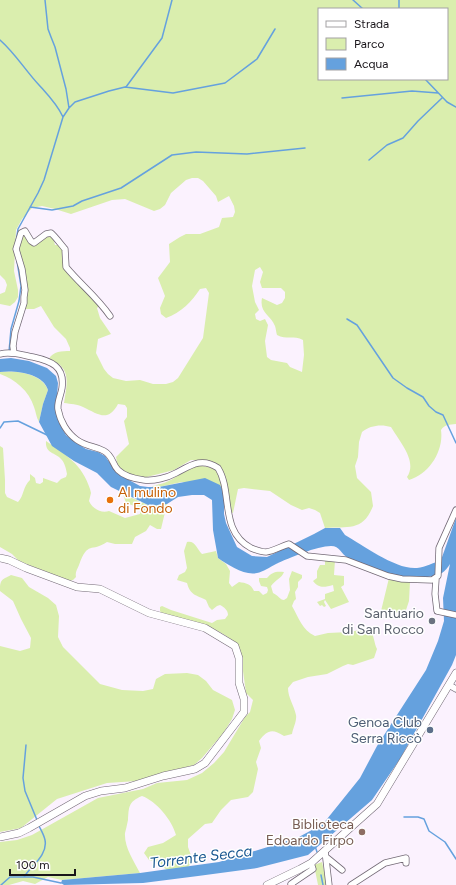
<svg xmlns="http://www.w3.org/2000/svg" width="456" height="885" font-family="Figtree,sans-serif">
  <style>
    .green { fill: #daeeae; fill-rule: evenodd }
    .water { fill: #65a1de }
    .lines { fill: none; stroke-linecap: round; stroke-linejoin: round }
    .stream { stroke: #65a1de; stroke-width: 1.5 }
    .minor-casing { stroke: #736a76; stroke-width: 7 }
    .major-casing { stroke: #736a76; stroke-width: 8 }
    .minor { stroke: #fff; stroke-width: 5.5 }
    .major { stroke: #fff; stroke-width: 7 }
    .food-dot { fill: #e8710a; stroke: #fff; stroke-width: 1.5 }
    .worship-dot { fill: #6b7280; stroke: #fff; stroke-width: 1.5 }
    .service-dot { fill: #5c6f8a; stroke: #fff; stroke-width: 1.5 }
    .education-dot { fill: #8d6e63; stroke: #fff; stroke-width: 1.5 }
    .labels { text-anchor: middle; stroke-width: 3; stroke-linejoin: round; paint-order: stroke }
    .food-label { font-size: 14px; fill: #c56008; stroke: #fff; text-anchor: start }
    .worship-label { font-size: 14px; fill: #5b616d; stroke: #fff; text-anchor: end }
    .service-label { font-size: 14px; fill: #4e5e75; stroke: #fff; text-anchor: end }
    .education-label { font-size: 14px; fill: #785e54; stroke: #fff; text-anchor: end }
    .water-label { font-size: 15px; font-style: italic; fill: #1a5891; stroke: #fff }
  </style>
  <rect width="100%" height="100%" fill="#fbf2fe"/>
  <path class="green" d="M 0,0 L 456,0 L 456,424 C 449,425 445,424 441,430 C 444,451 429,474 409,480 L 407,477 C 418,461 399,441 391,427 C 382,424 370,425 362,432 L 359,442 L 358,457 L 355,466 L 357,478 L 371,492 L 373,506 C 363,532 348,526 325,528 L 320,513 L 315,510 L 309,508 L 302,510 L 291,505 L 270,491 L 244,488 L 238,489 L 233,513 L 230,512 L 221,469 L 218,465 L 212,462 L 205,460 L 191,460 L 174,470 L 143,478 L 127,473 L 119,468 L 117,462 L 116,457 L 129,444 L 124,421 L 127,417 L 127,408 L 125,405 L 118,404 C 108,423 98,414 83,407 C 77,404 71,404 64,403 C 67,383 72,367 49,359 C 53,351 62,351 70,351 L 70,348 L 66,339 L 54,327 L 41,306 L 34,309 L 23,309 L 25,302 L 17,250 L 24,232 L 31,242 L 48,234 L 53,237 L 55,245 L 60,245 L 63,248 L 63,263 L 101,304 L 97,308 L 100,318 L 111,334 L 98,339 L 96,353 L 104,369 L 108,374 L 113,378 L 126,381 L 140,380 L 153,384 L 166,384 L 173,382 L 178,378 L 203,338 L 209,293 L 206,288 L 200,289 C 192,301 181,313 166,318 L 161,314 L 160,308 L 165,296 L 158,278 L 170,262 L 169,244 L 180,237 L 186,234 L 200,234 L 219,227 L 222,218 L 233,217 L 235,212 L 234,206 L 229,196 L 218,202 L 216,196 L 203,181 L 198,178 L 192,178 L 186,180 L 171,193 L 165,205 L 160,209 L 154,211 L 125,199 L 112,200 L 71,214 L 55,209 L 42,206 L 32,208 L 22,219 L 16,230 L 14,271 L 18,290 L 18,297 L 15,302 L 10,306 L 0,304 L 0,294 L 5,292 L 7,285 L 5,280 L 0,275 ZM 319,9 L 447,9 L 447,79 L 319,79 ZM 260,267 L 263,272 L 260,282 L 262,288 L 281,288 L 285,292 L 285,298 L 282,303 L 277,305 L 262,298 C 259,313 271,315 275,326 C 276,329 276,332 277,335 C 286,340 294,335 303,340 L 304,355 L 302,372 L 290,367 L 287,363 L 271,360 L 267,357 L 265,341 L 268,325 L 265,319 L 260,321 L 256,319 L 255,314 L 259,310 L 255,302 L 252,286 L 255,270 Z
    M 0,372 C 15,370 42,373 48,390 L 43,404 L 39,422 C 36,417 36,412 34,407 C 29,391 15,379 0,374 Z
    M 46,441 C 66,455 82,464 90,489 L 91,493 L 89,501 C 92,508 101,514 109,511 L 125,518 L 140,514 L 140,508 L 126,503 L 123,494 L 150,506 L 167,504 L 161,529 L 157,529 L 150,525 L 146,531 L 135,537 L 132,544 L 115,544 L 107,542 C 91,553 88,540 79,565 C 77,570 75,572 76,577 L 73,580 L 69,581 L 19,561 L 12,554 L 0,547 L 0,446 L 3,448 L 5,480 L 5,493 L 7,497 L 18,502 C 24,496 23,486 30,480 L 30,474 L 35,478 L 36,483 L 40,484 L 43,482 L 43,478 L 57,483 L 61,479 L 66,477 L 67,474 C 66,469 65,463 61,459 C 55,452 45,454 46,441 Z
    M 196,465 L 214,468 L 218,472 L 224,493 L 182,482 L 159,487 L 152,487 C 155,484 159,485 164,483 C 175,479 185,470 196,465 Z
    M 187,542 C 195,540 197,549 202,554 L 216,551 L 218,558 L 226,564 L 230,571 L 229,583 L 232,587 L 239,582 C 246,583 251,584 254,591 L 259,591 L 263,595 L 267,593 L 268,590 L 267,587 L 261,586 L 259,581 L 259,578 L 267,578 C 272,572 276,571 284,572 C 282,578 275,580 271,586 L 273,593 C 278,595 280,600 284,600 L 287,598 L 290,590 L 289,579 L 292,571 L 302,575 L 302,578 L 298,582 L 298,587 L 295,592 L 296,599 L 294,601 L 292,606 C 299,618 302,630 315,636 L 328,633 L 349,632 L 365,629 L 370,629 C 374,635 374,643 377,649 L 374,658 L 353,665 L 348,664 L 343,666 L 327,674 L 308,677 L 293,682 L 288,688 C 288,698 294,705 296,715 C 297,721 293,728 292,734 L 284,736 C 272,728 267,730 259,741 L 261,748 L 256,762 L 258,769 L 253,792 L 248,797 L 231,800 L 221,810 L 212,823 L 205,824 L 188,839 L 188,847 L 193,861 L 188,867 L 167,870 L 156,862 L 149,860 L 144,853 L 148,847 L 163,843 L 176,835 C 172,820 156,801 142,796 C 128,802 129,807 128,820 C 127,825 126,829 125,833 C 124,847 134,861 140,873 L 62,880 L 48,877 L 35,884 L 23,881 L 9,885 L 0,885 L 0,842 L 17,840 L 32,835 L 98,798 L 143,789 L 157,783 L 187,780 L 202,773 L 214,763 L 224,752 L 245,717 L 250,712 L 253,700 L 246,693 L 240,649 C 225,627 186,620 161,613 L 160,611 L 160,607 L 162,606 L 171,610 L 212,623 L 217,620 L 225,619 L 228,615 C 228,610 224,607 220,605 L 217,606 L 212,610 L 209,607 L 206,600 C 196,595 190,595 187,583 L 177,580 L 179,575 L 185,572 L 187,568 L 184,551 Z
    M 325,559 L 335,560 L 334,575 L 344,576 L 344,585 L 341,587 L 349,602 L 331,609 L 325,600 L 324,602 L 326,606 L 324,607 L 322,605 L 320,606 L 317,602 L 325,599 L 325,594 L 334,591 L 333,585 C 325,587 319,589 313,581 L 317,578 L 317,571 L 320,565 L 325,565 Z
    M 11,575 L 22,578 L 29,587 L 48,598 L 56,605 L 59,616 L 58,637 L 63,647 L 100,684 L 122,690 L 143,691 L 153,689 L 156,679 L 165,674 L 187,673 L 198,675 L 206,681 L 213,690 L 232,700 L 235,710 L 232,719 L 224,732 L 202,758 L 194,765 L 137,781 L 107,783 L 57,799 L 21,828 L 0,832 L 0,646 L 20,651 L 30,648 L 31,638 L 21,619 L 13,601 L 0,591 C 0,580 1,580 11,575 Z
    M 389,578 L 410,582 L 409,601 L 406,610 L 403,612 L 402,613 L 381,611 Z
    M 322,862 L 327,885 L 318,885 L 314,865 Z"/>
  <path class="water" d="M 11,358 L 29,361 L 47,368 L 56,376 L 58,383 L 56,411 L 61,426 L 66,435 L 75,442 L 86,449 L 98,452 L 105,456 L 118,474 L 140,486 L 148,487 L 159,487 L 205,478 L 220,485 L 224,493 L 224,514 L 226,523 L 237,547 L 252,556 L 267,557 L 314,534 L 325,528 L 340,528 L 345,535 C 363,545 396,570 417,568 C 426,567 433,563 441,560 L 456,518 L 456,655 L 452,665 L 400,759 L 372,800 L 308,855 L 257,868 L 198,876 L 143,883 L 64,885 L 61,883 L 62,880 L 140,873 L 219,862 L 297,838 L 323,824 L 360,778 L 377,746 L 426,670 L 438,641 L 444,621 L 443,598 L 450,564 C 448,567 445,571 442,573 C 419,585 369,570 348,558 C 341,554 340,546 331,546 C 317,546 289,558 276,564 C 270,567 263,572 257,573 C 245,576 228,565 218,558 L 213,530 L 212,500 L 204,495 L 192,495 L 178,497 L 167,504 L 150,506 L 111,487 L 97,473 L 74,461 L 52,446 L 39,422 L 43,404 L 48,390 C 43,373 15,370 0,372 L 0,359 Z"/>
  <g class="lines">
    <path class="stream" d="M 45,0 L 48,29 L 51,37 L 55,47 L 66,89 L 69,108
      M 353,0 L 363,9
      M 399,9 L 399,0
      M 0,40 C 15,53 25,70 39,85 C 48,95 57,104 63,117
      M 425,79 L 447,102 L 456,107
      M 126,87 L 162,38 L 172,0
      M 342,98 L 412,91 L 438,93
      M 369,160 L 387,145 L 403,138 L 418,121 L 442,98
      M 30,207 L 52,210 L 73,206 L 82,201 L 121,188 L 172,155 L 196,152 L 247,154 L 305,148
      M 16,242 L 18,229 L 38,193 L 44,180 L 63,117 L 69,108 L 75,102 L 109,91 L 125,87 L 173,93 L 225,83 L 257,59 L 275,29
      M 347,319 L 357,325 L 393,378 L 407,388 L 423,397 L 429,406 L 436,412 L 443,415 L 456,443
      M 9,352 L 11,329 L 19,301 L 21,286 L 17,261
      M 0,428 L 4,422 L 18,421 L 47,435
      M 26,745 L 23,778 L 25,791 L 37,820
      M 404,817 L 418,817 L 424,819 L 429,831 L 445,842 L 456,859
      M 315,846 L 317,852
      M 321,875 L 323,885
      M 24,877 C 31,866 48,855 45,840 C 44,835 41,830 39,826
      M 1,885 L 10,877 L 33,877 L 61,883"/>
    <defs>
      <path id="minor" d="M 14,353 L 13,346 L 15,332 L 24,303 L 24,297 L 25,290 L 22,269 L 16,249 L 21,233 L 25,231 L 31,241 L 34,243 L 46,234 L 51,233 C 53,234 64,248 65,249 L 66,267 C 80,284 97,297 110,316
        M 0,354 C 11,351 22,355 33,357 C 51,361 65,366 62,388 C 61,395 57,402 58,409 C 60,421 67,433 77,440 C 87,447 95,446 104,451 C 113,456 112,464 118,470 C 124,476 136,479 144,480 C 154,481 167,478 176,473 C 191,465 202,457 218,468 C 233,492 219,531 251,548 C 256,550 261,552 266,552 C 275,551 281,546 289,544 L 307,556 L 346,560 L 388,576 L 402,579 L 432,580 L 438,576 L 439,548 L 456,510
        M 436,579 L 435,594 L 437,611 L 456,615
        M 449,685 L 456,689
        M 325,851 L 329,885
        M 325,856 L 342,870
        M 292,885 L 291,884 L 313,869 L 311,863
        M 351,885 L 385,863 L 406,858 L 406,863"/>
      <path id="major" d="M 0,558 L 9,560 L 26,568 L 77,587 L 100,589 L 149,613 L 205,628 L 235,646 L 239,658 L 239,683 L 244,699 L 244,712 L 205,763 L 195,769 L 163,776 L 125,788 L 101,791 L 85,796 L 29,828 L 19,833 L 0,837
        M 267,885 L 300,869 L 311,863 L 377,804 L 456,673"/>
    </defs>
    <use href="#minor" class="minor-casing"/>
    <use href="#major" class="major-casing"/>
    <use href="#minor" class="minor"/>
    <use href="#major" class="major"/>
  </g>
  <circle class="food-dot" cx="110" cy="500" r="4"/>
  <circle class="worship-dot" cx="432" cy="621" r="4"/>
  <circle class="service-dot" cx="430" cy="730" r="4"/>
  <circle class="education-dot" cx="362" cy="832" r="4"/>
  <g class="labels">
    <g class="food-label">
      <text x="118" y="497">Al mulino<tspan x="118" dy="16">di Fondo</tspan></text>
    </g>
    <g class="worship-label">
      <text x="424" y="618">Santuario<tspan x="424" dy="16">di San Rocco</tspan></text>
    </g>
    <g class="service-label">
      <text x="422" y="727">Genoa Club<tspan x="422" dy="16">Serra Riccò</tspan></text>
    </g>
    <g class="education-label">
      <text x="354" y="829">Biblioteca<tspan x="354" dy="16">Edoardo Firpo</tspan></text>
    </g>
    <g class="water-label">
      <text transform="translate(201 857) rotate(-7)" y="5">Torrente Secca</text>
    </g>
  </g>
  <rect x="318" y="8" width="130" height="72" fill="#ffffff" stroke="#a3a1a3"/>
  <rect x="326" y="21" width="20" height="6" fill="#ffffff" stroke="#a3a1a3"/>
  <text x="354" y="28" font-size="12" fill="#19151a">Strada</text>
  <rect x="326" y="38" width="20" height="12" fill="#daeeae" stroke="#a3a1a3"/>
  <text x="354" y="48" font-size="12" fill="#19151a">Parco</text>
  <rect x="326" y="58" width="20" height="12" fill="#65a1de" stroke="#a3a1a3"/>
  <text x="354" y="68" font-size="12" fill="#19151a">Acqua</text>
  <path d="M10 869v6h65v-6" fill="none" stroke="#19151a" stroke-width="2"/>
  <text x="16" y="869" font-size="12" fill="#19151a" stroke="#ffffff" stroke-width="3" paint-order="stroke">100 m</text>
</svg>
